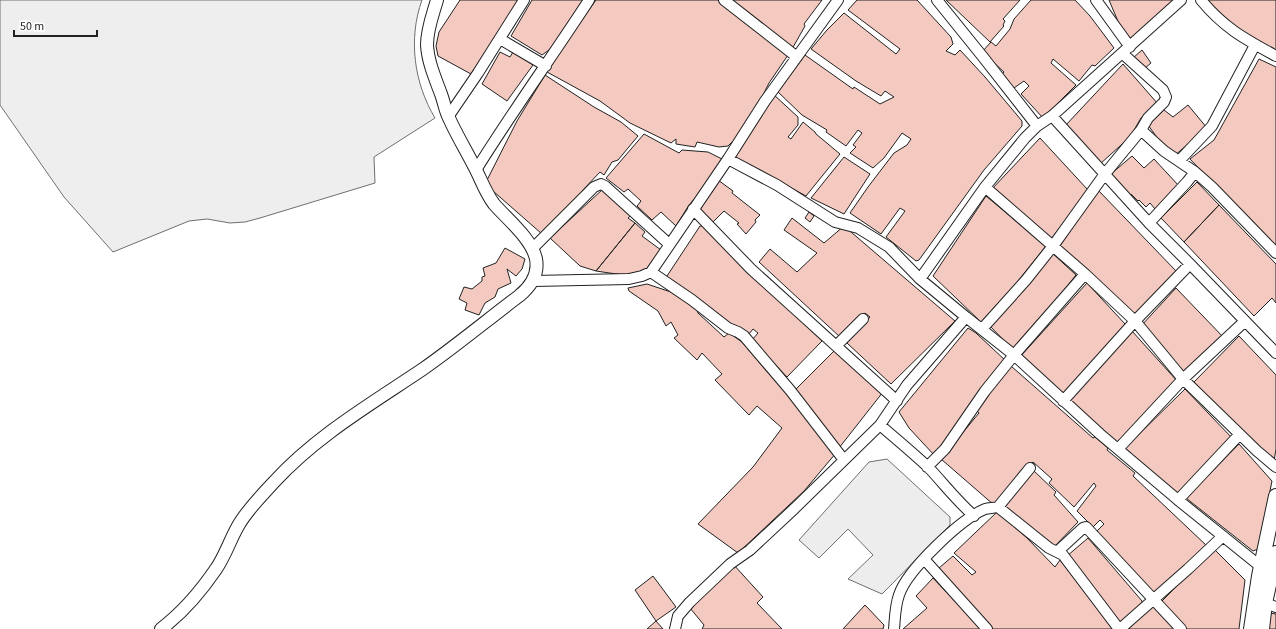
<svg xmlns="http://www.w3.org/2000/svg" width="1276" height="629" font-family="'Source Sans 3',sans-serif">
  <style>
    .green { fill: #eee; stroke: #6f6f6f }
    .parking { fill: #ededed; stroke: #6f6f6f }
    .building { fill: #f3c9c0; stroke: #222 }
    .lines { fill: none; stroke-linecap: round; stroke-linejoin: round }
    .minor-casing { stroke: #222; stroke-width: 12 }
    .tertiary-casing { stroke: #222; stroke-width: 14 }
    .secondary-casing { stroke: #222; stroke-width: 16 }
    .minor { stroke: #fff; stroke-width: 10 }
    .tertiary { stroke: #fff; stroke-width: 12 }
    .secondary { stroke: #fff; stroke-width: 14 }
  </style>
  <rect width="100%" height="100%" fill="#fff"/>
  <path class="green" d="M 0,0 L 422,0 C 408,39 414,83 435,118 L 374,157 L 375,183 L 260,218 L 245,222 L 230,223 L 207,219 L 189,221 L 113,252 L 64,197 L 0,105 Z"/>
  <path class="parking" d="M 887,459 L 950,517 L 950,525 L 882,594 L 848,579 L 873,555 L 848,529 L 819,558 L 799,540 L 869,462 Z"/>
  <path class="building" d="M 460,0 L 519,0 L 471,74 L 438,56 L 436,46 L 439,32 Z
    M 532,0 L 583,0 L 568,28 L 549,50 L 542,55 L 511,36 Z
    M 596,0 L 718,0 L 788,55 L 769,83 L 758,105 L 746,121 L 735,139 L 728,146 L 719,147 L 697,142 L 695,147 L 676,144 L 676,139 L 671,143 L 630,123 L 600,101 L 547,72 L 549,67 Z
    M 730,0 L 822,0 L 804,24 L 805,26 L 792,49 Z
    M 857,0 L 917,0 L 951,37 L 953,44 L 946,51 L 955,55 L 960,50 L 985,77 L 1022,121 L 1022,126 L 984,170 L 919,260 L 916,261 L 886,237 L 905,211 L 900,208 L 881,234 L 850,213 L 868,187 L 894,153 L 907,145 L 911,139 L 902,133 L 884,158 L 873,168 L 850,153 L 856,147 L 853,145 L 862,133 L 858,130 L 846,146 L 826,132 L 827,130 L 802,115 L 778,92 L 805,55 L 853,89 L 854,87 L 880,104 L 894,97 L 885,91 L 881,96 L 856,81 L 811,49 L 827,30 L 844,13 L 896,54 L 900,49 L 848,10 Z
    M 946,0 L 1020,0 L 1003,19 L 1005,21 L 1003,25 L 1004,26 L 990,42 Z
    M 1031,0 L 1075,0 L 1090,16 L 1114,48 L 1095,66 L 1092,65 L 1079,81 L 1053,59 L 1051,63 L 1076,85 L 1043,118 L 1021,94 L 1029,86 L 1024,81 L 1014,88 L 1001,75 L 1004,72 L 982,52 L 991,42 L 996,46 L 1010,29 L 1014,19 Z
    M 1109,0 L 1173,0 L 1131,41 L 1125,38 Z
    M 1207,0 L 1276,0 L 1276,52 L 1247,36 L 1228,21 Z
    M 1142,50 L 1151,63 L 1144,69 L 1133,58 Z
    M 500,52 L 510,57 L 513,52 L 533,65 L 507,101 L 482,84 Z
    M 1259,59 L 1276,67 L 1276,249 L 1190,159 L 1214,140 Z
    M 1123,64 L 1158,104 L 1141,118 L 1130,137 L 1100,164 L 1065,126 Z
    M 545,75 L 594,107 L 621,122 L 638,136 L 618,160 L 612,162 L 604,175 L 600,172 L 583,190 L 578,201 L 542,234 L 485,184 L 517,121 Z
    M 773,94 L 798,117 L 798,125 L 788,137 L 791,139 L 803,122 L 815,132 L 816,134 L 840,154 L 806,196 L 733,156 Z
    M 1188,105 L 1207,128 L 1174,156 L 1154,139 L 1156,136 L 1148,125 L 1164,110 L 1173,117 Z
    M 644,134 L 679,153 L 682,150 L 708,152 L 722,159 L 704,188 L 689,205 L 676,226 L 661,212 L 652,220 L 637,206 L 641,201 L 628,189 L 624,192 L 606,178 Z
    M 1040,138 L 1088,190 L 1051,239 L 991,190 Z
    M 1132,156 L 1144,168 L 1154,159 L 1179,186 L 1155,209 L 1150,203 L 1146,207 L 1139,200 L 1138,201 L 1131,194 L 1129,197 L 1111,174 Z
    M 844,157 L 870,174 L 844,214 L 811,198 Z
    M 718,180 L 733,191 L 732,193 L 760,215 L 755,220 L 756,222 L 746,234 L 737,224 L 739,223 L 724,211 L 712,223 L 696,208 Z
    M 1197,182 L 1219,205 L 1184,242 L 1161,218 Z
    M 603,189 L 631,215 L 628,218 L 635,223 L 596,271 L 580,266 L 550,238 Z
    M 1098,190 L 1176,271 L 1133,318 L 1060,246 Z
    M 986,196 L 1046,246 L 1014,286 L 981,322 L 933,276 Z
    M 1219,205 L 1276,264 L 1276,303 L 1272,298 L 1254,316 L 1184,242 Z
    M 809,212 L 814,216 L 810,222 L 805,218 Z
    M 792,218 L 824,243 L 844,226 L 955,321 L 891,384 L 847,343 L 870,317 L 865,313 L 840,337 L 759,262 L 770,249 L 797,272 L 817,253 L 784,230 Z
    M 635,223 L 645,232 L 642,236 L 661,250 L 646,271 L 623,275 L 596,271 Z
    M 700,226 L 702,226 L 822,341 L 787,377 L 752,340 L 758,333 L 753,329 L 749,334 L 733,324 L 730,328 L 706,307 L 704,303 L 682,289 L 666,281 L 667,276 Z
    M 505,248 L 525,259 L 522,269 L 516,276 L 507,269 L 511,283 L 498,289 L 495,297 L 485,303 L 479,315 L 465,310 L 467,303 L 459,299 L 464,287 L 472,289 L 482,281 L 482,277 L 485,276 L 483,268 L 496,263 Z
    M 1051,252 L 1076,275 L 1015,352 L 989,325 Z
    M 1087,283 L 1126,325 L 1061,397 L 1019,358 Z
    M 647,284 L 671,292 L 696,308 L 698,313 L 724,337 L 729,333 L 742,342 L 763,367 L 786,392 L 836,453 L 804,491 L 738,553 L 698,524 L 753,467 L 782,428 L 757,406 L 749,415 L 715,380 L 722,374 L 702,353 L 697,360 L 674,338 L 678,335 L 671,322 L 666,326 L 658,311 L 629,291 L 628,288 Z
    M 1176,288 L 1225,339 L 1185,374 L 1141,326 Z
    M 968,328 L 976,333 L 1007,362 L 935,456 L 909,428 L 899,412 Z
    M 1132,331 L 1178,382 L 1117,442 L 1067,401 Z
    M 1239,336 L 1276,375 L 1276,449 L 1274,461 L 1271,462 L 1194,382 Z
    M 835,350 L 883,392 L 839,448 L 793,392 Z
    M 1011,366 L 1093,438 L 1095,437 L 1108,448 L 1107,450 L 1135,473 L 1133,476 L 1207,546 L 1155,595 L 1094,534 L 1104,524 L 1100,520 L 1093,527 L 1077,511 L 1096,486 L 1094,483 L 1074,507 L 1049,483 L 1052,479 L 1033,462 L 994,505 L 941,459 L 979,413 L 975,409 Z
    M 1185,389 L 1234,440 L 1177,494 L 1125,448 Z
    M 1239,444 L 1272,481 L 1258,549 L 1253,551 L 1186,498 Z
    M 1034,471 L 1056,492 L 1054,495 L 1078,522 L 1054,547 L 1002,508 Z
    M 997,512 L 1027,538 L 1055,567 L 1060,560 L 1113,629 L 993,629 L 939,568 L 953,556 L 972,575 L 976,572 L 954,553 Z
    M 1088,538 L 1142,601 L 1142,605 L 1119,624 L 1067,556 Z
    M 1214,549 L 1245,580 L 1239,629 L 1183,629 L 1159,604 Z
    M 733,564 L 763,597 L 757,603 L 782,629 L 702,629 L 704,625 L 690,608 Z
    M 653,576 L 676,607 L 656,621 L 635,590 Z
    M 933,578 L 981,629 L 903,629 L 927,608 L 916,596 Z
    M 865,605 L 884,625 L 883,629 L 843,629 Z
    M 1153,605 L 1176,629 L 1128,629 Z
    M 1269,613 L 1276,614 L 1276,629 L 1266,629 Z
    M 656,621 L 663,629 L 647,629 Z"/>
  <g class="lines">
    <defs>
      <path id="minor" d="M 724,0 L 797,57
        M 937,0 L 983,57 L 1037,126
        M 1096,0 L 1130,47
        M 1201,0 C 1224,28 1245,39 1276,56
        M 500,39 L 546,66
        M 1052,116 L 1181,0
        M 448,117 L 478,73 L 524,0
        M 1141,130 L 1164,151 L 1195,172 L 1187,182 L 1149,223
        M 728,159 L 777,185 L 835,222 L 858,228 L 889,247 L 920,279
        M 1179,161 L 1212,126 L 1255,45
        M 476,170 C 512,112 552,57 589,0
        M 1195,172 L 1212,187 L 1276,253
        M 985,187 L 1085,274 L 1135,321 L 1183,379 L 1257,451 L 1276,467
        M 693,209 L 751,269 L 897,401
        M 532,249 L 594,187 L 601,184 L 605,186 L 669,244
        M 651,272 L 692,300 L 728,328 L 738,332 L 744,336 L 790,390 L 844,460
        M 533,281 L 629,279 L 642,276 L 651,272 L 728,159 L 765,101 L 838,0
        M 966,317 L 1014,355 L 1100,434 L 1178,500 L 1265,570
        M 982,329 L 1026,280 L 1053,246 L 1104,175 L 1141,130 L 1148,118 L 1164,102 L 1166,97 L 1163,90 L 1122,53
        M 836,346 L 863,319
        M 1063,401 L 1135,321 L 1190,264
        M 1118,449 L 1183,379 L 1245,321
        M 927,467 L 945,449 L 985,391 L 1014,355 L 1085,274
        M 1178,500 L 1239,435
        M 998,507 L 1030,468
        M 974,516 C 957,501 944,484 929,468 C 913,453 896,439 880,425 L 907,385 L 966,317 L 920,279 L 985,187 L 1025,138 L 1037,126 L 1052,116 L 1149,223 L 1190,264 L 1276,353
        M 1058,551 L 1083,528 L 1086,527 L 1181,629
        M 924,559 L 987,629
        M 1259,601 L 1276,607
        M 675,629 L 678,616 L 690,602 L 730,564 L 750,550 L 795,508 L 880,425
        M 894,629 C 895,618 895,606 899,595 C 907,570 961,519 985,509 C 989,508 994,508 998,507 L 1049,548 L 1063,555 L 1119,629
        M 1120,629 L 1188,569 L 1223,536"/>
      <path id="tertiary" d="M 161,629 C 182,613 201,591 216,569 C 225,556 230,540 238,526 C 247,510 261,496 274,482 C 316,436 371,404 423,369 C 456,346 487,320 519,296 C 530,287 539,275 536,259 C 532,239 507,219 494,204 C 485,192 481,179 474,166 C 466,150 456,134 449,118 C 445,110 444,102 441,94 C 435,78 428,62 427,45 C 427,29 433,14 437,0"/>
      <path id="secondary" d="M 1251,629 L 1259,576 L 1276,496
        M 1262,629 L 1265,603 L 1276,553"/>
    </defs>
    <use href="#minor" class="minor-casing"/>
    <use href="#tertiary" class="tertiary-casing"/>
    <use href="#secondary" class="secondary-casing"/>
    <use href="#minor" class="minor"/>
    <use href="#tertiary" class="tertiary"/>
    <use href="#secondary" class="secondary"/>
  </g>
  <path d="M14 30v6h83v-6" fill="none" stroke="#222222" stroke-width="2"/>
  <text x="20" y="30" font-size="12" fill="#222222" stroke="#ffffff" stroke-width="3" paint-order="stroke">50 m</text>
</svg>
